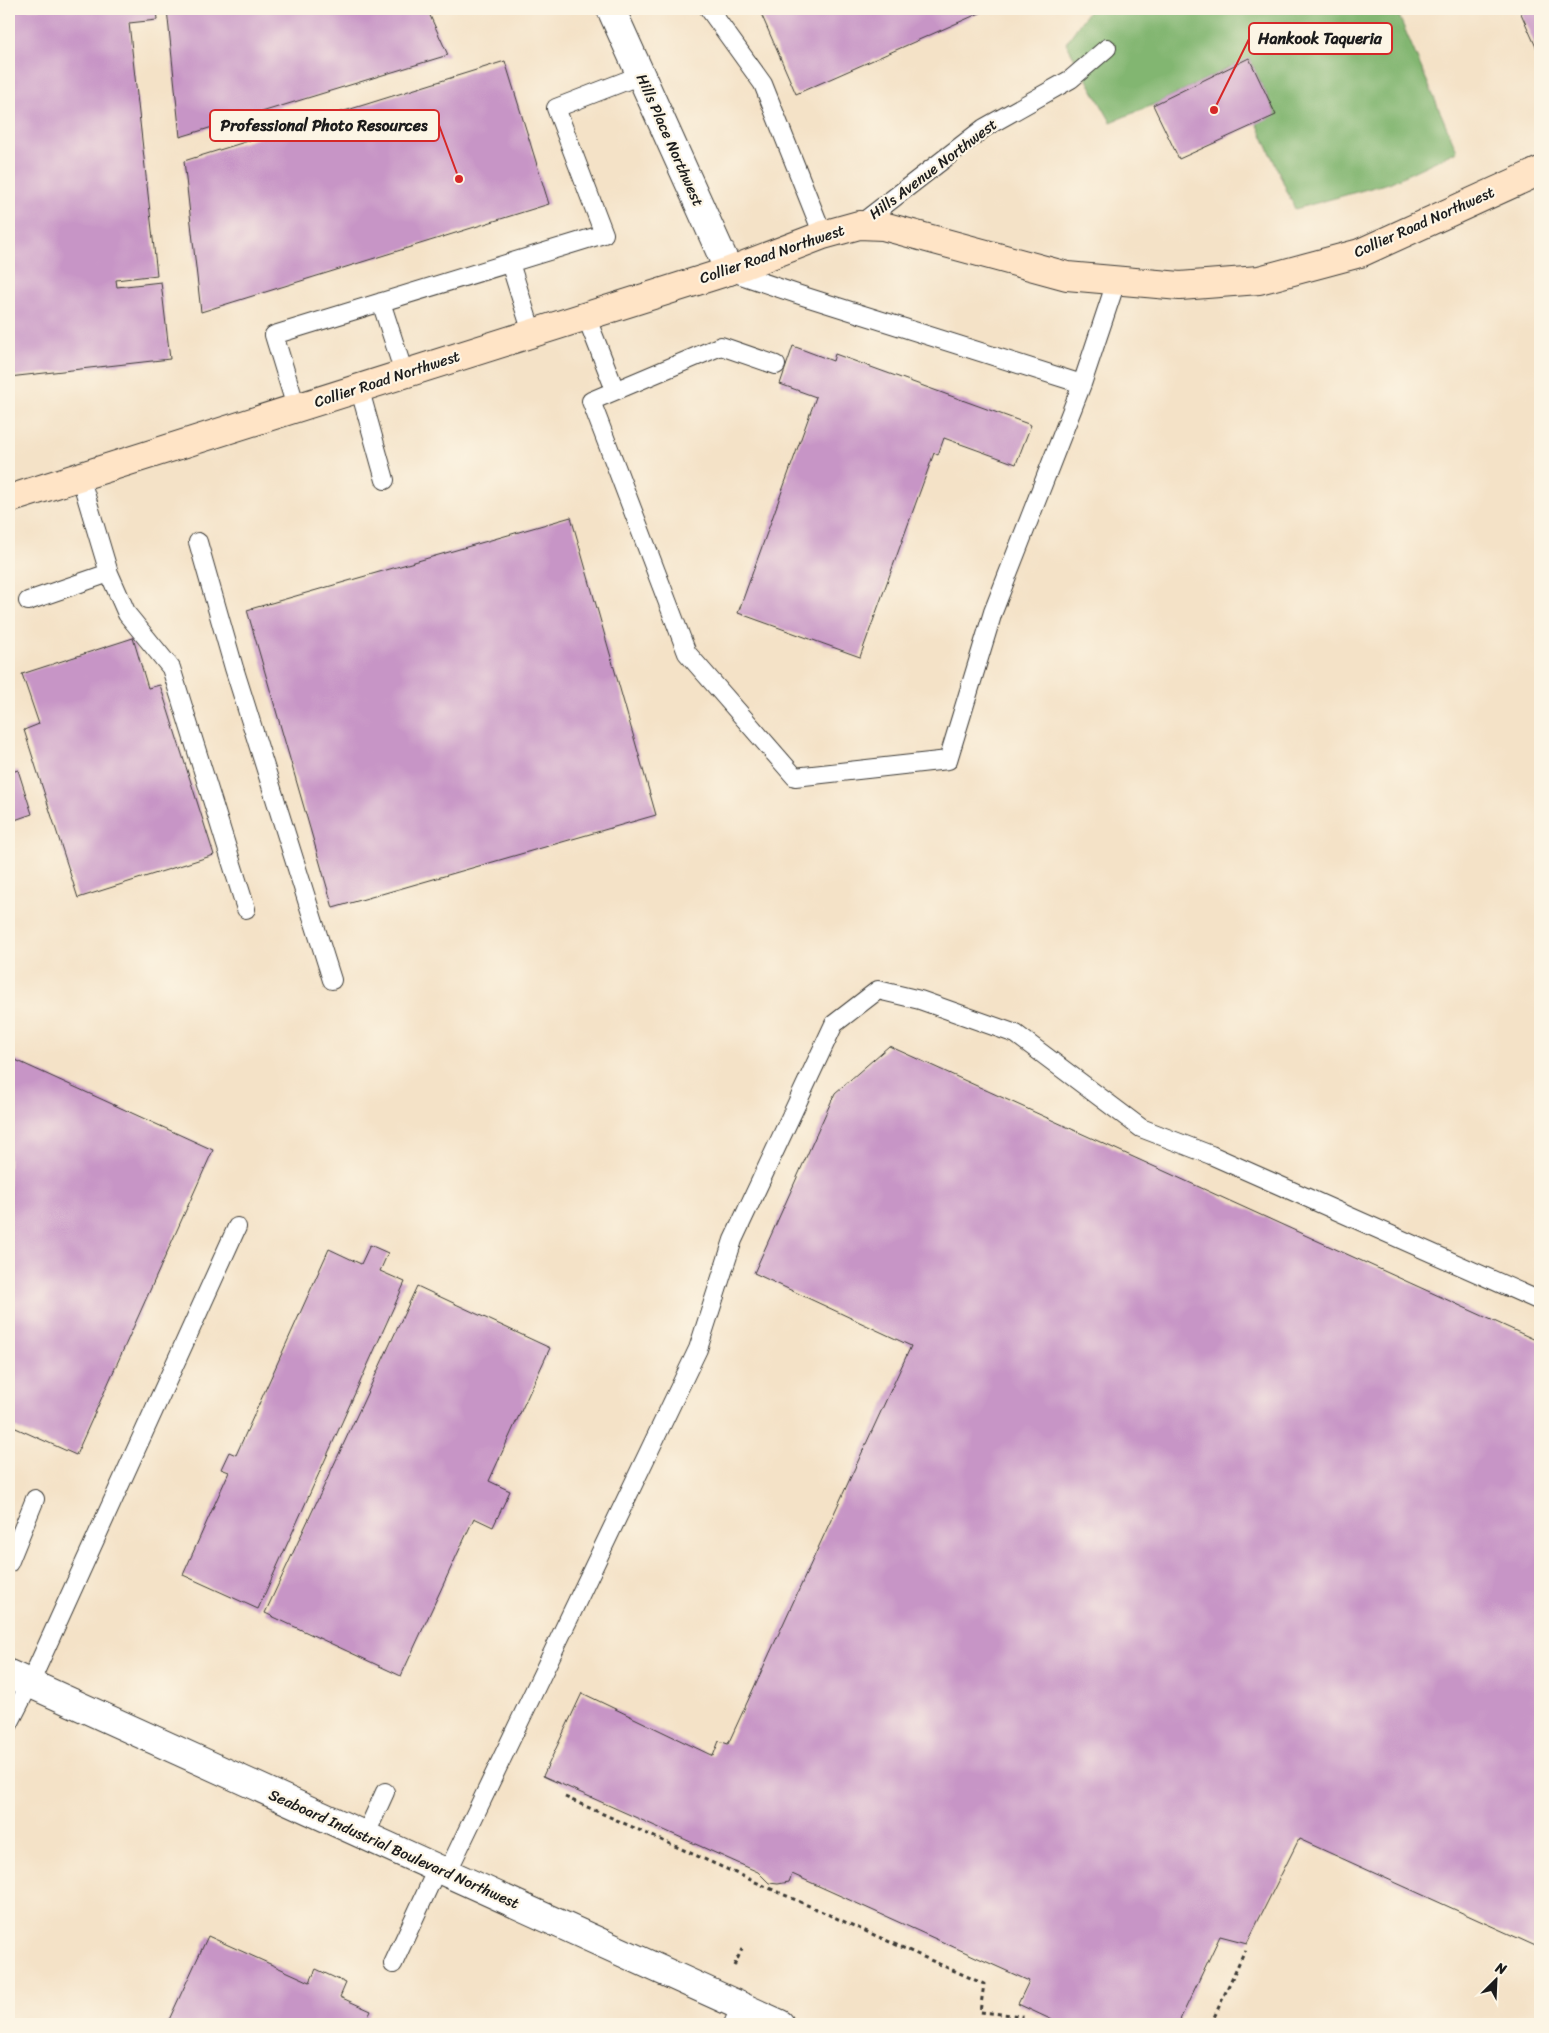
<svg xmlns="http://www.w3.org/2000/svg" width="1549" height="2033" font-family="Sriracha,sans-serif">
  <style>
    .forest { fill: #82b671; stroke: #4f6946 }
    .building { fill: #c795c6 }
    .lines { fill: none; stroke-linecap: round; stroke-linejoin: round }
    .lane-casing { stroke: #3c3a36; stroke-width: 20 }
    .street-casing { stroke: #3c3a36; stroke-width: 30 }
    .secondary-casing { stroke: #3c3a36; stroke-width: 30 }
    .path { stroke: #3c3a36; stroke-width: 3; stroke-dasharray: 4 4; stroke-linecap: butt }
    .lane { stroke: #fff; stroke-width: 18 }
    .street { stroke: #fff; stroke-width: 28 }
    .secondary { stroke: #ffe4c6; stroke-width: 28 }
    .labels { text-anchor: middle; stroke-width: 4.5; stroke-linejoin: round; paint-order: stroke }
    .street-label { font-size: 15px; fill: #1c1c1c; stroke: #fcf5e5 }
    .leader { fill: none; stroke: #d62828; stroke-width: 2 }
    .callout-dot { fill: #d62828; stroke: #fcf5e5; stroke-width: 2 }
    .callout { fill: #fcf5e5; stroke: #d62828; stroke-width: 2 }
    .callout-label { font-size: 16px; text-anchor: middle; font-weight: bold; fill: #1c1c1c }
  </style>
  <rect width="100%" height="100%" fill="#fcf5e5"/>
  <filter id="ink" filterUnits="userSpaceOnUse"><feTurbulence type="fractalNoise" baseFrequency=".02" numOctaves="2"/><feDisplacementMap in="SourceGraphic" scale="10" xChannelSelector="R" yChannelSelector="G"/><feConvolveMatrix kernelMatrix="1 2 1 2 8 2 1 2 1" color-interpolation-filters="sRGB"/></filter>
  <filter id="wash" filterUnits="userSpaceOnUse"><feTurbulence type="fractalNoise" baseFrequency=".0096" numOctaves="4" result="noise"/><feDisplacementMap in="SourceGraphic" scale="20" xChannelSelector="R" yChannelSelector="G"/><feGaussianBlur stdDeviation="1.12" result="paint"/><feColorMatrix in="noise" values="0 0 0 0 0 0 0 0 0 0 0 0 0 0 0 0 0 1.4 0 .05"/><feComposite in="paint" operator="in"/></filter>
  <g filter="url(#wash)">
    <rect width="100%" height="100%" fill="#f4e2c7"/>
    <path class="forest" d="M 1090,9 L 1396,9 L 1457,151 L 1389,183 L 1295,209 L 1257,123 L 1276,114 L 1249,58 L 1153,105 L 1111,122 L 1066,43 Z"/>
    <g id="blocks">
      <path class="building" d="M 9,9 L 156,9 L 157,20 L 129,23 L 157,275 L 116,280 L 117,287 L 161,282 L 170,359 L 9,377 Z
        M 167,9 L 427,9 L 448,55 L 180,137 Z
        M 759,9 L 989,9 L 796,94 Z
        M 1519,9 L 1540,9 L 1540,56 Z
        M 1249,58 L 1276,115 L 1179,159 L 1153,105 Z
        M 505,61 L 549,204 L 201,312 L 184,161 Z
        M 793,346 L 833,361 L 835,354 L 1031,425 L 1016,464 L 944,438 L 938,455 L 934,453 L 860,657 L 738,613 L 816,397 L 780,384 Z
        M 571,517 L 656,815 L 333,908 L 247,610 Z
        M 133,638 L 148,688 L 160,685 L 214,855 L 78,898 L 24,730 L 39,724 L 22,674 Z
        M 18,770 L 32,814 L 9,822 L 9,773 Z
        M 889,1046 L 1540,1342 L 1540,1948 L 1299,1839 L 1247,1943 L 1220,1936 L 1178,2024 L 1061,2024 L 1018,2004 L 1029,1981 L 792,1874 L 789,1882 L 778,1884 L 769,1883 L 758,1872 L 543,1776 L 582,1693 L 713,1756 L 719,1741 L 728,1744 L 911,1346 L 754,1273 L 835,1093 Z
        M 9,1057 L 213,1150 L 76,1455 L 9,1425 Z
        M 370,1245 L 388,1253 L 380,1271 L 405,1282 L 258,1609 L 183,1575 L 229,1472 L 221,1469 L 229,1452 L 236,1455 L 329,1249 L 361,1264 Z
        M 417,1286 L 550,1348 L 489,1481 L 510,1491 L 493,1527 L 474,1518 L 401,1676 L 265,1613 Z
        M 208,1936 L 310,1982 L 316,1969 L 346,1983 L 340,1997 L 371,2011 L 365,2024 L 167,2024 Z"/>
    </g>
  </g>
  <g filter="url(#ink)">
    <use href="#blocks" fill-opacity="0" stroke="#3c3a36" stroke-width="1"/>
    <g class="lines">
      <defs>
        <path id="lane" d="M 709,9 L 763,84 L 823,235
          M 859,225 L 984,128 L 1071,79 L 1107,48
          M 510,263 L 532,333
          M 729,271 L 800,295 L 1082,384
          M 381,302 L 404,373
          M 586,316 L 615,390
          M 776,365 L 721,346 L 591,401 L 687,653 L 795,777 L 948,760 L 993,612 L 1082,384 L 1116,282
          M 359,387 L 385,480
          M 296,407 L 274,335 L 604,234 L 556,108 L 641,75
          M 198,542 L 234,668 L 332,980
          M 109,573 L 127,614 L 171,668 L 246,909
          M 28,601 L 109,573 L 80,476
          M 9,1563 L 35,1499
          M 9,1724 L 30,1683 L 237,1227
          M 365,1836 L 385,1792
          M 447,1873 L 698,1349 L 733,1240 L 834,1024 L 878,990 L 920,1000 L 1016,1034 L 1141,1128 L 1211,1155 L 1540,1301
          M 393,1964 L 437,1869
          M 733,2024 L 741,2006"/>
        <path id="street" d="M 611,9 L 729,271
          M 9,1674 L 780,2024"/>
        <path id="secondary" d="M 9,499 L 729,271 L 823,235 L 859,225 L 883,226 L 1067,276 L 1180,286 L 1259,280 L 1360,253 L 1540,171"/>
      </defs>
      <use href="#lane" class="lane-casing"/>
      <use href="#street" class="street-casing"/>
      <use href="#secondary" class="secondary-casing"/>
      <path class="path" d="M 565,1797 L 984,1984 L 980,2012 L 1022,2016 L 1022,2024
        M 734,1966 L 742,1949
        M 1211,2024 L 1245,1950"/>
      <use href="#lane" class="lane"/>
      <use href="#street" class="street"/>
      <use href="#secondary" class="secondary"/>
    </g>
  </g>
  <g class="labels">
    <g class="street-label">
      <text transform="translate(670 140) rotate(66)" y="5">Hills Place Northwest</text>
      <text transform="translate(933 169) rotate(-37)" y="5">Hills Avenue Northwest</text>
      <text transform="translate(1424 222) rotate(-24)" y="5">Collier Road Northwest</text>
      <text transform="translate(772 254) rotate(-19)" y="5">Collier Road Northwest</text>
      <text transform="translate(387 379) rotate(-18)" y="5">Collier Road Northwest</text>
      <text transform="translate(394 1849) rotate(24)" y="5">Seaboard Industrial Boulevard Northwest</text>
    </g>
  </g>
  <path class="leader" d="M1214 110L1249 39M459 179L439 125"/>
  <g class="callout-dot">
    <circle cx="1214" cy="110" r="5"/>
    <circle cx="459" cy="179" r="5"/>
  </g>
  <g class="callout">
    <rect x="1249" y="23" width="143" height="31" rx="5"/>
    <rect x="210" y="110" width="229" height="31" rx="5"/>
  </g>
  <g class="callout-label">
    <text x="1320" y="44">Hankook Taqueria</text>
    <text x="324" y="131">Professional Photo Resources</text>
  </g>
  <rect width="1549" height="2033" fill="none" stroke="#fcf5e5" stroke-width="30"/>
  <g transform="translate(1496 1980) rotate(24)" stroke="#fcf5e5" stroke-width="4" paint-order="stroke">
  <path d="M0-4L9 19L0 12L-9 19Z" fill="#1c1c1c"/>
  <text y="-8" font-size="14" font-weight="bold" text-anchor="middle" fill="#1c1c1c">N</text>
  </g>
</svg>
